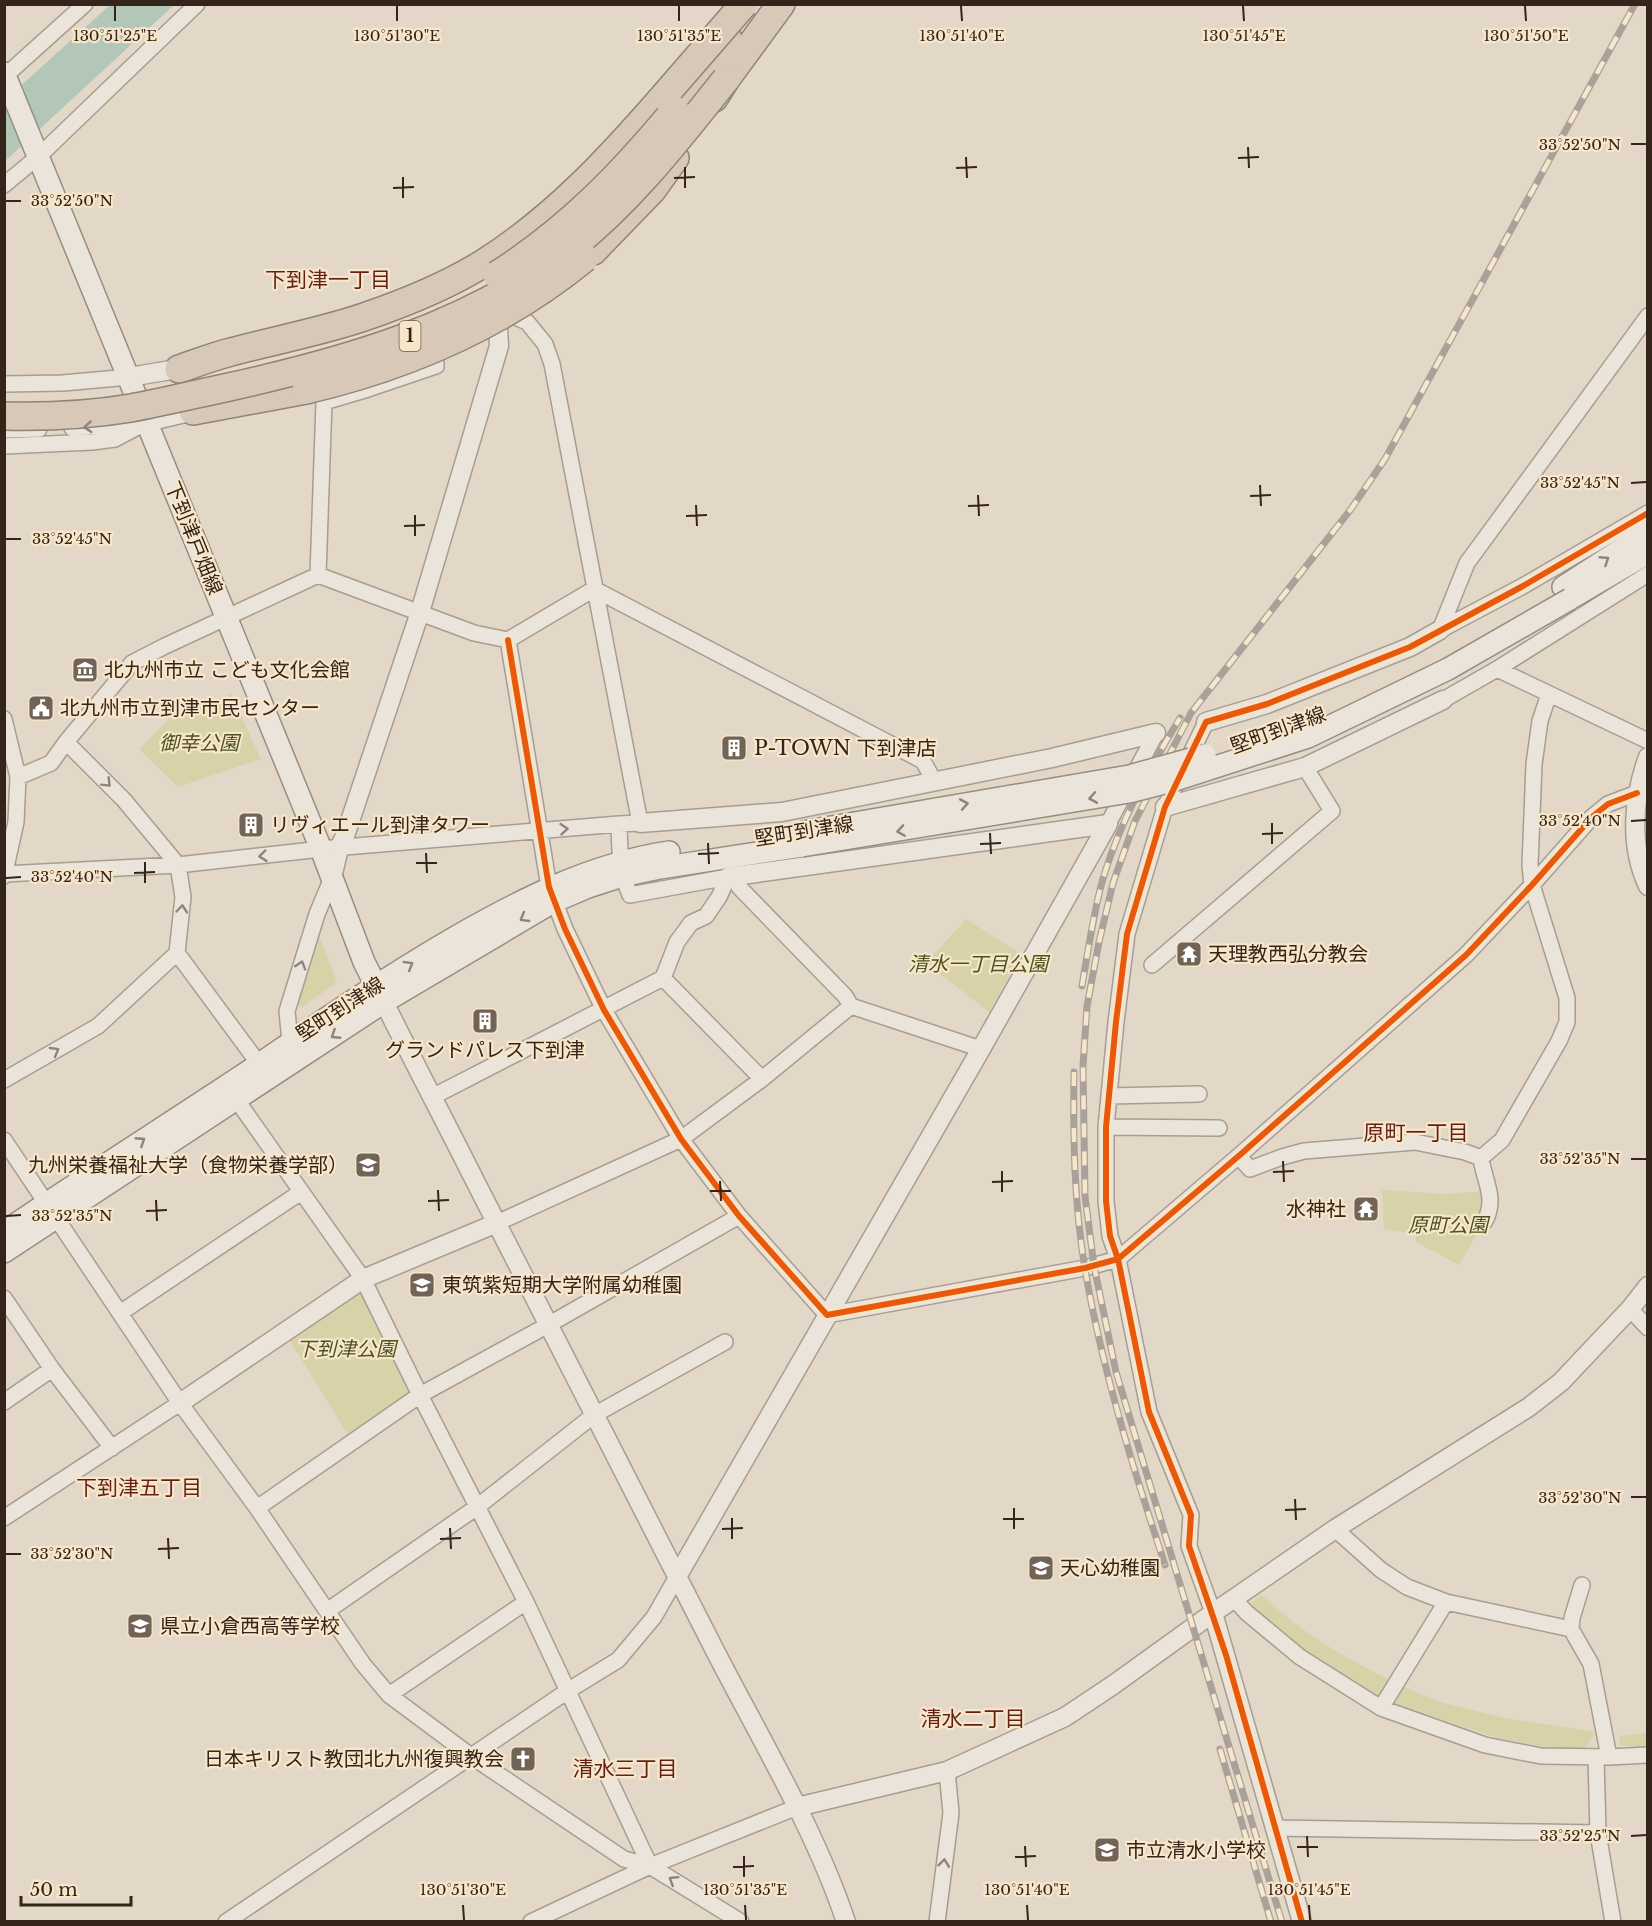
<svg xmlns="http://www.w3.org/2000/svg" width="1652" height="1926" font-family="'Libre Baskerville','Noto Sans JP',serif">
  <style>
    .green { fill: #d7d2a8 }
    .water { fill: #b3c7b9 }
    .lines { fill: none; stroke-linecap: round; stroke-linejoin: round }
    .minor-casing { stroke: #a79d91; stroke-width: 18 }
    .tertiary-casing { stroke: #a79d91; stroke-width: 21 }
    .secondary-casing { stroke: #978d81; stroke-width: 24 }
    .motorway-casing { stroke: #8d8378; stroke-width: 30 }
    .minor { stroke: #ebe4da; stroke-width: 15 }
    .tertiary { stroke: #ebe4da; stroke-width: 18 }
    .secondary { stroke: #ebe4da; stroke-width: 21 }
    .motorway { stroke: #d7c8b8; stroke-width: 27 }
    .rail-casing { stroke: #aaa29a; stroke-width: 7 }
    .rail { stroke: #f7e6ca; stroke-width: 4.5; stroke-dasharray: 14; stroke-linecap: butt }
    .secondary-bridge-casing { stroke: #978d81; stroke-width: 24; stroke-linecap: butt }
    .motorway-bridge-casing { stroke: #8d8378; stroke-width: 30; stroke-linecap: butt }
    .secondary-bridge { stroke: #ebe4da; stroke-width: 21 }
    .motorway-bridge { stroke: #d7c8b8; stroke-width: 27 }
    .cycleway-casing { stroke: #f7e6ca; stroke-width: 10 }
    .cycleway { stroke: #e8590c; stroke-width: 6 }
    .oneway { stroke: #90847a }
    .ticks { fill: none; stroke: #35241a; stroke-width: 2 }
    .labels { text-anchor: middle; stroke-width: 4.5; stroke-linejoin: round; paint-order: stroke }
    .shield { fill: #f7e6ca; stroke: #6f5e4f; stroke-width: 1.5 }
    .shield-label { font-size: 18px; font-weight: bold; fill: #35241a }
    .street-label { font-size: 20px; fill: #35241a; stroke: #f7e6ca }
    .poi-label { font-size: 20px; fill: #35241a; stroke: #f7e6ca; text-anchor: start }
    .park-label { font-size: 20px; font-style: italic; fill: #4b531f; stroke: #f7e6ca }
    .neighbourhood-label { font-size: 21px; fill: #641f17; stroke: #f7e6ca }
    .ticks-label { font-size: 15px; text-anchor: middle; fill: #35241a; stroke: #f7e6ca; stroke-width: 4.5; stroke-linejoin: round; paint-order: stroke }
  </style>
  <rect width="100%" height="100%" fill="#e3d8c7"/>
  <path class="green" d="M 231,694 L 261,759 L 178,787 L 139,749 L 171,717 Z
    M 966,919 L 1021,954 L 989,1012 L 926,963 Z
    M 319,936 L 337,982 L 301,1008 L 296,1003 Z
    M 1382,1190 L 1445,1194 L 1484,1191 L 1488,1207 L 1475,1238 L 1459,1265 L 1416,1242 L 1416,1234 L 1384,1229 Z
    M 362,1284 L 419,1401 L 353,1443 L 287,1336 Z
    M 1261,1594 C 1299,1631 1343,1657 1390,1680 L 1379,1697 L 1315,1658 L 1280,1634 L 1251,1604 Z
    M 1402,1686 L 1439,1702 L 1505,1718 L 1596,1732 L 1584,1750 L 1538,1746 L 1495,1737 L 1391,1703 Z
    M 1647,1733 L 1647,1748 L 1619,1745 L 1620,1736 Z"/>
  <path class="water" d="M 110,5 L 174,5 L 5,161 L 5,100 Z"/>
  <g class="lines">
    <defs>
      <path id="minor" d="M 4,77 L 85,4
        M 4,185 L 39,156 L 197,4
        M 504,312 L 527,322 L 545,344 L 552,364 L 640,823 L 619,824 C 620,851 619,869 630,895 L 728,877
        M 4,384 L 63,383 L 129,377
        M 72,428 L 141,423
        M 4,430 L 39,429
        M 4,446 L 92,442 L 115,439 L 147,422
        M 318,575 L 324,402 L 368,389 L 436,366 L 435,343
        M 594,589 L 923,761 L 934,781
        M 1440,630 L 1467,563 L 1648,316
        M 1440,630 L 1523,586 L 1648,513
        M 508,640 L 549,887 L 565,929 L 604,1010 L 681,1139 L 739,1216 L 827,1315 L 1085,1268 L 1118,1259 L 1241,1154 L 1466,955 L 1532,885 L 1592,817 L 1608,804 L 1637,793
        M 1497,669 L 1648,741
        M 1443,700 L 1497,669 L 1648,574
        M 4,719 L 18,777 L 16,822 L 4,876
        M 1206,722 L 1165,807 L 1127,934 L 1116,1022 L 1106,1127 L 1106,1201 L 1110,1236 L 1118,1259 L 1149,1412 L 1191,1515 L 1189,1546 L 1213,1613
        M 66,742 L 124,800 L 178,865 L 183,897 L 177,953 L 259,1064
        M 18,777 L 51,763 L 66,742 L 132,663 L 165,646 L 318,575 L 474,633 L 508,640 L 594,589
        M 1108,824 L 1156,733
        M 4,874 L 178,865 L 321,849 L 619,824
        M 735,876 L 739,887 L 845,996 L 851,1006 L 981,1049
        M 1152,965 L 1332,811 L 1305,767
        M 663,978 L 762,1079
        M 290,1042 L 287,1011 L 317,914 L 332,878
        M 4,1080 L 98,1026 L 177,953
        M 1109,1096 L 1199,1094
        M 432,1097 L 663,978 L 677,942 L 691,923 L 706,916 L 719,897 L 728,877
        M 236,1099 L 363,1279 L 420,1395 L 526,1602 L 650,1866
        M 1106,1127 L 1219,1128
        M 4,1140 L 180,1403 L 257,1508 L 363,1664 L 389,1695 L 471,1756 L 624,1859 L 650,1866
        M 1241,1154 L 1242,1160 L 1250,1169 L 1282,1157 L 1304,1151 L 1415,1142 L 1465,1152 L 1481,1158
        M 1481,1158 L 1502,1140 L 1559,1041 L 1567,1022 L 1567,998 L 1532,885 L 1530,865 L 1534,764 L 1540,721 L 1549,694
        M 1481,1158 C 1484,1181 1497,1198 1485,1221
        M 497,1223 L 681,1139 L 762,1079 L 851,1006
        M 4,1298 L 52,1369 L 112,1448
        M 1630,1309 L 1648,1328
        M 120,1313 L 301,1192
        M 4,1402 L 52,1369
        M 257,1508 L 420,1395 L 548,1325 L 739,1216
        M 4,1518 L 180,1403
        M 1335,1529 L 1381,1570 L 1407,1587 L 1446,1602 L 1571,1629
        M 1582,1585 L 1572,1618 L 1571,1629 L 1591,1664 L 1609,1757
        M 1234,1599 L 1247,1613 L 1300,1657 L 1381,1708 L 1485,1745 L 1541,1756 L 1609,1757 L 1648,1755
        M 327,1611 L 477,1507 L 594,1415 L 725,1342
        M 389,1695 L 526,1602
        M 1381,1708 L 1446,1602
        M 1596,1757 L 1598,1833 L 1613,1922
        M 1275,1828 L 1598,1833
        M 226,1922 L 569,1690 L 618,1660 L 654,1617 L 678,1575
        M 531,1922 L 650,1866
        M 741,1922 L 650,1866 L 797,1807
        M 937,1922 L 951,1813 L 947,1771"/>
      <path id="tertiary" d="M 129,377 L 189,367
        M 147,422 L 202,409
        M 1206,722 L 1267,704 L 1410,647 L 1440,630
        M 1648,757 C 1633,798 1629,846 1648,886
        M 1165,807 L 1305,767 L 1443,700
        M 640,823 L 782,812 L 1052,758 L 1156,733
        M 728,877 L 1108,824
        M 332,878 L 339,848 L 345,836 L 420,612 L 499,346 L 497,310
        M 384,1002 C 413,1061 444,1119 473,1177 C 551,1329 629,1481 706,1633 C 753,1727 813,1823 846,1922
        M 180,1403 L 363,1279 L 497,1223
        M 678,1575 L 981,1049 L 1108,824
        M 1213,1613 L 1302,1922
        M 797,1807 L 947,1771 L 1065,1717 L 1113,1685 L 1213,1613 L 1335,1529 L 1529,1407 L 1561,1382 L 1594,1347 L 1630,1309 L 1648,1286"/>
      <path id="secondary" d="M 4,73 L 321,849 L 364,962 L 384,1002
        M 1563,587 L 1648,532
        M 1573,597 L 1648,553
        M 4,1232 C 88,1175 174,1121 258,1065 C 322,1021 385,978 452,939 C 520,900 590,864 669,852
        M 4,1252 L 384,1002 L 553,902 L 588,887 L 622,876 L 660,868 L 802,846"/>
      <path id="motorway" d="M 714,98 L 726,79 L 781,4
        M 675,110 L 728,39
        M 593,251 L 652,190 L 675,158
        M 179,369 C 197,363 214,356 231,352 C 275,340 320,332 364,317 C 405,303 447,286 484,263 C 555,218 610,158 664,96
        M 193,411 L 306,390"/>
    </defs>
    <use href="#minor" class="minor-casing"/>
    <use href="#tertiary" class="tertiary-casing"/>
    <use href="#secondary" class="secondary-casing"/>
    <use href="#motorway" class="motorway-casing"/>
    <use href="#minor" class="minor"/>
    <use href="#tertiary" class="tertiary"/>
    <use href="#secondary" class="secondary"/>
    <use href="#motorway" class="motorway"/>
    <defs>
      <path id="rail" d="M 1082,986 C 1088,951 1093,916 1102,882 C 1118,826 1150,767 1180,718
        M 1074,1072 C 1073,1138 1074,1203 1085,1269 C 1102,1369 1133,1468 1165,1565
        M 1220,1749 L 1271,1922
        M 1282,1922 L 1116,1372 L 1094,1266 L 1085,1196 L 1083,1066 L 1087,1006 L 1099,942 L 1113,883 L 1135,821 L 1191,713 L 1351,509 L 1385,459 L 1635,4"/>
    </defs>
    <use href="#rail" class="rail-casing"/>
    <use href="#rail" class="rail"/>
    <defs>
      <path id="secondary-bridge" d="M 802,832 L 1129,776 L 1205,755
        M 802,846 L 1129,792 L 1172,781 L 1308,737 L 1448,669 L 1570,599"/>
      <path id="motorway-bridge" d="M 664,96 L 744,4
        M 497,275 C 569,229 621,175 675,110
        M 306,390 C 409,366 503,325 585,258
        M 4,416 C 47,417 89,415 131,408 C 164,402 196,394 229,387 C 346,361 461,328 559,257 C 625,208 676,142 726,79"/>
    </defs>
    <use href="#secondary-bridge" class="secondary-bridge-casing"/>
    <use href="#motorway-bridge" class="motorway-bridge-casing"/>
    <use href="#secondary-bridge" class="secondary-bridge"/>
    <use href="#motorway-bridge" class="motorway-bridge"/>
    <defs>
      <path id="cycleway" d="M 508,640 L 549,887 L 565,929 L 604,1010 L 681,1139 L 739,1216 L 827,1315 L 1085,1268 L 1118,1259 L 1241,1154 L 1466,955 L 1532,885 L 1592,817 L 1608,804 L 1637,793
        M 1302,1922 L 1226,1655 L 1189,1546 L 1191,1515 L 1149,1412 L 1118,1259 L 1110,1236 L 1106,1201 L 1106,1127 L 1116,1022 L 1127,934 L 1165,807 L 1206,722 L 1267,704 L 1410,647 L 1523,586 L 1648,513"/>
    </defs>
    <use href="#cycleway" class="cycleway-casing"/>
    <use href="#cycleway" class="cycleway"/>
  </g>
  <defs><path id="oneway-chevron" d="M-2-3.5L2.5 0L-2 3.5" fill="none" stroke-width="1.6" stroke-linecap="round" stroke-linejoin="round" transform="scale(1.5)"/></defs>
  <g class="oneway">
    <use href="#oneway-chevron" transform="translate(88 427) rotate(176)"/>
    <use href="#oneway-chevron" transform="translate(1605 560) rotate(-33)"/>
    <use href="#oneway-chevron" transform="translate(107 783) rotate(45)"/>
    <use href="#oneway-chevron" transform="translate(1093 798) rotate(170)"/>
    <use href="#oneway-chevron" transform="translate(964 804) rotate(-10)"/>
    <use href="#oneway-chevron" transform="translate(564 829) rotate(-5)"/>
    <use href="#oneway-chevron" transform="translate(901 831) rotate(171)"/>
    <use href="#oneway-chevron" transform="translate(263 856) rotate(174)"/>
    <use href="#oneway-chevron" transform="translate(182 909) rotate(-85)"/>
    <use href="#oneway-chevron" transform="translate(524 918) rotate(149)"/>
    <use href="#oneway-chevron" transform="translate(301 965) rotate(-73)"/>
    <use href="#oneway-chevron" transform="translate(409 965) rotate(-31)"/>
    <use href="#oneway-chevron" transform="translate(335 1035) rotate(147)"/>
    <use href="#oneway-chevron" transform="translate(55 1051) rotate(-30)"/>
    <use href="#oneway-chevron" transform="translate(141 1141) rotate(-33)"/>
    <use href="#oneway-chevron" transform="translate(944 1863) rotate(-83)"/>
    <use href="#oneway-chevron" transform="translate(673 1880) rotate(-148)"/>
  </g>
  <path class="ticks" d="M 115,6 L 115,21M 397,6 L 397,21M 679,6 L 679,21M 961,6 L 962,21M 1243,6 L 1244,21M 1525,6 L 1526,21M 1631,144 L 1646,144M 1248,147 L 1249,168M 966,157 L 967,178M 1238,158 L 1259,157M 685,167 L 685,188M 956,168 L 977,167M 403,177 L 403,198M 674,178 L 695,177M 393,188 L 414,187M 6,201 L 21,201M 1631,483 L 1646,482M 1260,485 L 1261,506M 978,495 L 979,516M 1250,496 L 1271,495M 696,505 L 697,526M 968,506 L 989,505M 415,515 L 415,536M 686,516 L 707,515M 404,526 L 425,525M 6,539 L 21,539M 1631,821 L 1646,820M 1272,823 L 1272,844M 990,833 L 991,854M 1262,834 L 1283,833M 708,843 L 709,864M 980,844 L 1001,843M 426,853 L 427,873M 698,854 L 719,853M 145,862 L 145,883M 416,863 L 437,863M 134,873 L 155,872M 6,878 L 21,877M 1631,1159 L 1646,1159M 1283,1161 L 1284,1182M 1002,1171 L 1002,1192M 1273,1172 L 1294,1171M 720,1181 L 721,1201M 992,1182 L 1013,1181M 438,1190 L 439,1211M 710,1191 L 731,1191M 156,1200 L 157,1221M 428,1201 L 449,1200M 146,1211 L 167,1210M 6,1216 L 21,1215M 1631,1497 L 1646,1497M 1295,1499 L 1296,1520M 1014,1508 L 1014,1529M 1285,1510 L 1306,1509M 732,1518 L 732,1539M 1003,1519 L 1024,1519M 450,1528 L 451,1549M 722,1529 L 743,1528M 168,1538 L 169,1559M 440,1539 L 461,1538M 158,1549 L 179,1548M 6,1554 L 21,1554M 1307,1836 L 1308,1857M 1631,1836 L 1646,1835M 1025,1846 L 1026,1867M 1297,1847 L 1318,1847M 744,1856 L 744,1877M 1015,1857 L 1036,1856M 733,1867 L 754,1866M 463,1905 L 464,1920M 745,1905 L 746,1920M 1027,1905 L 1028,1920M 1309,1905 L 1310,1920"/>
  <defs>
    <symbol id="museum-square" viewBox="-11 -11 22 22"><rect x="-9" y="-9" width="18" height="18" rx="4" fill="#726357" stroke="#f7e6ca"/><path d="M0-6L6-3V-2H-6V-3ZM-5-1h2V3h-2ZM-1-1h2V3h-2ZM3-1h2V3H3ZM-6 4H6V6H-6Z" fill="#fff"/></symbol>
    <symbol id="civic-square" viewBox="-11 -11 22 22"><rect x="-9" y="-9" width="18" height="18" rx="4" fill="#726357" stroke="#f7e6ca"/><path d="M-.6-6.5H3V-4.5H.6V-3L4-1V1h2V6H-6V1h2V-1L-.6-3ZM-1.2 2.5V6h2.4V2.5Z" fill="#fff"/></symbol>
    <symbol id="building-square" viewBox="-11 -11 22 22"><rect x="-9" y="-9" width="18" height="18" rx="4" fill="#726357" stroke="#f7e6ca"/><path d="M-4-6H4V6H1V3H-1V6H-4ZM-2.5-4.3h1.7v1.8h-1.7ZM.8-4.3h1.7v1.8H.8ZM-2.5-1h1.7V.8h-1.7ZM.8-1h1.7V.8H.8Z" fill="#fff"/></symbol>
    <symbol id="temple-square" viewBox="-11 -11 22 22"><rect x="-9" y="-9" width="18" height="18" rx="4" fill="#726357" stroke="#f7e6ca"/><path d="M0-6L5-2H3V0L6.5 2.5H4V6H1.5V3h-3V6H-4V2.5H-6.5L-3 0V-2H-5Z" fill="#fff"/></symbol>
    <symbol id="university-square" viewBox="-11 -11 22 22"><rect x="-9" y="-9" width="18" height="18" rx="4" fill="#726357" stroke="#f7e6ca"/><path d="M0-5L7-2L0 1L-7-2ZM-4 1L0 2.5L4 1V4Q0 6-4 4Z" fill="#fff"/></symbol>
    <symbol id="school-square" viewBox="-11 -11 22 22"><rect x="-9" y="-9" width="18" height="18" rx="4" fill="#726357" stroke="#f7e6ca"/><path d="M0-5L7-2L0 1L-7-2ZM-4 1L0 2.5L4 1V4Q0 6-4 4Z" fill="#fff"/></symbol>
    <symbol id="church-square" viewBox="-11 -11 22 22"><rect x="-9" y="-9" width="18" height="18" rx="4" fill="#726357" stroke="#f7e6ca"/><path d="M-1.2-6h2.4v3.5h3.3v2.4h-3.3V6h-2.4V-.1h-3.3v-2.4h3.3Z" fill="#fff"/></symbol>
  </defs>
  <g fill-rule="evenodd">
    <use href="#museum-square" x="70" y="655" width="30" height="30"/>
    <use href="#civic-square" x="26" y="693" width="30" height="30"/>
    <use href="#building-square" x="719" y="733" width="30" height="30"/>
    <use href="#building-square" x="236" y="810" width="30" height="30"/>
    <use href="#temple-square" x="1174" y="939" width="30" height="30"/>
    <use href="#building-square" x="470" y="1006" width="30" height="30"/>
    <use href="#university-square" x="353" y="1150" width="30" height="30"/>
    <use href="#temple-square" x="1351" y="1194" width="30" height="30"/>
    <use href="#school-square" x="407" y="1270" width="30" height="30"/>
    <use href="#school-square" x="1026" y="1553" width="30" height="30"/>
    <use href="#school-square" x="125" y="1611" width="30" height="30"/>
    <use href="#church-square" x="508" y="1744" width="30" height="30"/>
    <use href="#school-square" x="1092" y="1835" width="30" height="30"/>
  </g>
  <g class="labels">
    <rect class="shield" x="399.5" y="321" width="21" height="30" rx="4.5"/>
    <g class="shield-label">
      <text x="410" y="342">1</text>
    </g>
    <g class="street-label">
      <text transform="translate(194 538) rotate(68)" y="7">下到津戸畑線</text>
      <text transform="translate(1278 730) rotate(-20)" y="7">堅町到津線</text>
      <text transform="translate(804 831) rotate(-9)" y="7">堅町到津線</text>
      <text transform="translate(340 1009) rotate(-33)" y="7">堅町到津線</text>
    </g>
    <g class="poi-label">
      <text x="104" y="677">北九州市立 こども文化会館</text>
      <text x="60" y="715">北九州市立到津市民センター</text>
      <text x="754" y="755">P-TOWN 下到津店</text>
      <text x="270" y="832">リヴィエール到津タワー</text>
      <text x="1208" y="961">天理教西弘分教会</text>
      <text x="485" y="1057" text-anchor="middle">グランドパレス下到津</text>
      <text x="348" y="1172" text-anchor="end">九州栄養福祉大学（食物栄養学部）</text>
      <text x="1346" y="1216" text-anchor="end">水神社</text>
      <text x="442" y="1292">東筑紫短期大学附属幼稚園</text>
      <text x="1060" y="1575">天心幼稚園</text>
      <text x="160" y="1633">県立小倉西高等学校</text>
      <text x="504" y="1766" text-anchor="end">日本キリスト教団北九州復興教会</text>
      <text x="1126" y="1857">市立清水小学校</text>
    </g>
    <g class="park-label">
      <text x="199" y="750">御幸公園</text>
      <text x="978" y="971">清水一丁目公園</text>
      <text x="1448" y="1232">原町公園</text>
      <text x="346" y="1356">下到津公園</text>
    </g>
    <g class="neighbourhood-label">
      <text x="328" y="287">下到津一丁目</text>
      <text x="1416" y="1140">原町一丁目</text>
      <text x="139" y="1495">下到津五丁目</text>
      <text x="973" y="1726">清水二丁目</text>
      <text x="625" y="1776">清水三丁目</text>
    </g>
  </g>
  <g class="ticks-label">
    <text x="115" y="41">130°51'25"E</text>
    <text x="397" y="41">130°51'30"E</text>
    <text x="679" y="41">130°51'35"E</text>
    <text x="962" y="41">130°51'40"E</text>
    <text x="1244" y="41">130°51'45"E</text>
    <text x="1526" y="41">130°51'50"E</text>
    <text x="1580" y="150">33°52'50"N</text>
    <text x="72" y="206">33°52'50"N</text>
    <text x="1580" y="488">33°52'45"N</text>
    <text x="72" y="544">33°52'45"N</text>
    <text x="1580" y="826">33°52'40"N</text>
    <text x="72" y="882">33°52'40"N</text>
    <text x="1580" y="1164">33°52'35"N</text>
    <text x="72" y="1221">33°52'35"N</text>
    <text x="1580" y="1503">33°52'30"N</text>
    <text x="72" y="1559">33°52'30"N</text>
    <text x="1580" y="1841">33°52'25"N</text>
    <text x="463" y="1895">130°51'30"E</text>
    <text x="745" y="1895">130°51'35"E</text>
    <text x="1027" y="1895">130°51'40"E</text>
    <text x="1309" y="1895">130°51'45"E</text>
  </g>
  <rect width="1652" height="1926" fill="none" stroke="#35241a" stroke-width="12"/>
  <path d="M21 1896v9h110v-9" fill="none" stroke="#35241a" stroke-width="3"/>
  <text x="30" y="1896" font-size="18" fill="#35241a" stroke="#f7e6ca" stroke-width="4.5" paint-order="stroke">50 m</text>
</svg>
